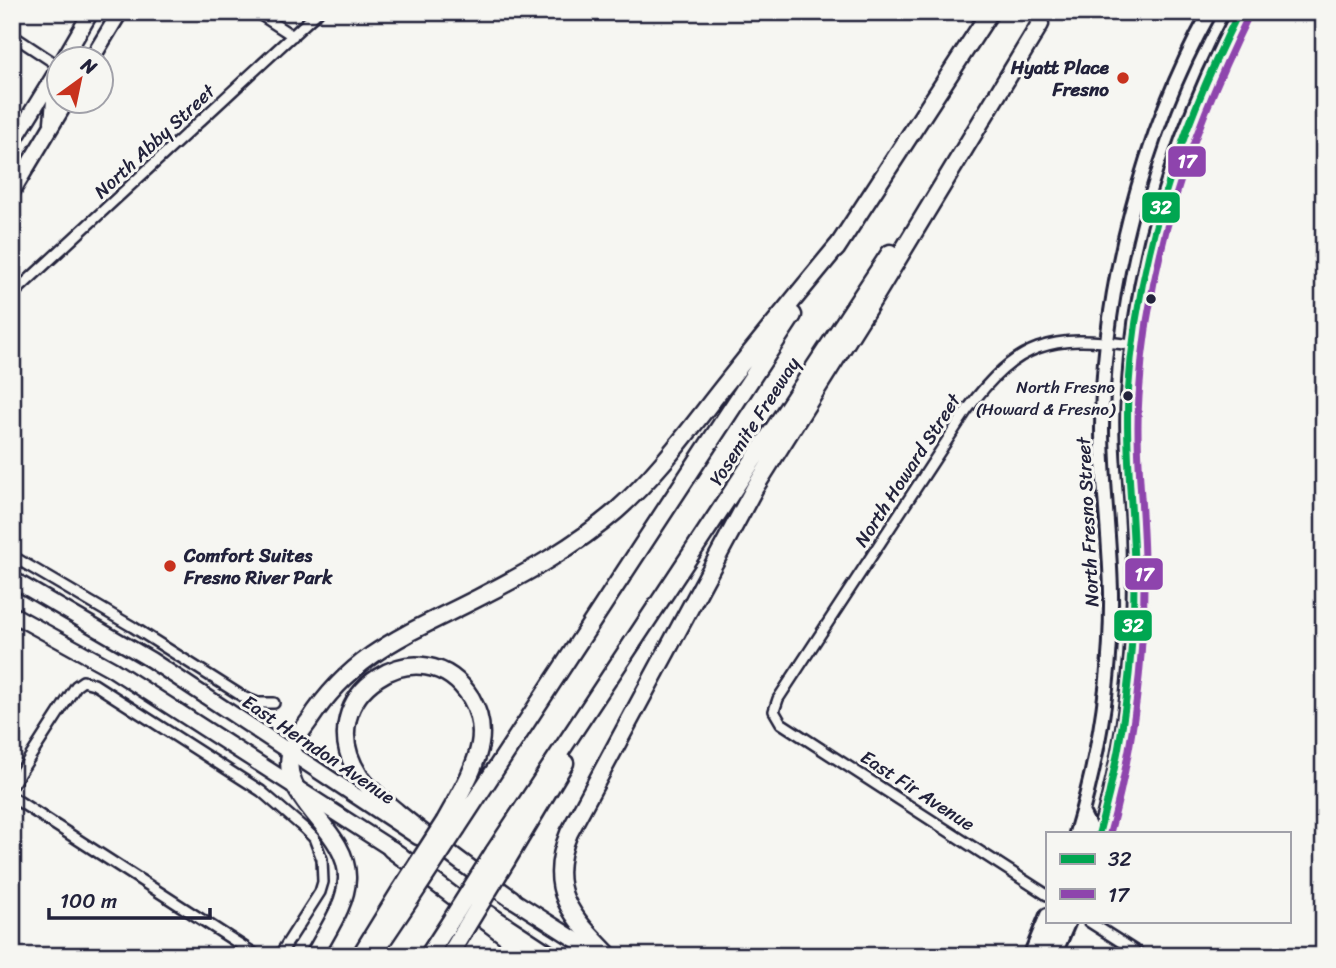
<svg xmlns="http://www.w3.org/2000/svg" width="1336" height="968" font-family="Sriracha,sans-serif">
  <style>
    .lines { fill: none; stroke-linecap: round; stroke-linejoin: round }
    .street-casing { stroke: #22223b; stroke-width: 14 }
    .secondary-casing { stroke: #22223b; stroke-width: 18 }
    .primary-casing { stroke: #22223b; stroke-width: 19 }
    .highway-casing { stroke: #22223b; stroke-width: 21 }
    .street { stroke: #f6f6f2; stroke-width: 9 }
    .secondary { stroke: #f6f6f2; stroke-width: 12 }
    .primary { stroke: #f6f6f2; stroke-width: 14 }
    .highway { stroke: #f6f6f2; stroke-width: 16 }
    .highway-bridge-casing { stroke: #22223b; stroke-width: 21; stroke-linecap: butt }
    .highway-bridge { stroke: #f6f6f2; stroke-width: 16 }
    .bus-1-casing { stroke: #f6f6f2; stroke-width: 12 }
    .bus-2-casing { stroke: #f6f6f2; stroke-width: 12 }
    .bus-1 { stroke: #00a651; stroke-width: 7 }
    .bus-2 { stroke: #8e44ad; stroke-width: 7 }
    .poi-dot { fill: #c8321e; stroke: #f6f6f2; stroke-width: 2.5 }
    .bus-dot { fill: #22223b; stroke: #f6f6f2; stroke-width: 2.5 }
    .labels { text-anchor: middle; stroke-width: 6; stroke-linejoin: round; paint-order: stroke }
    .bus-label { font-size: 17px; fill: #22223b; stroke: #f6f6f2; text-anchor: end }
    .poi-label { font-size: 19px; font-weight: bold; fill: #22223b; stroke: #f6f6f2; text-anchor: end }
    .street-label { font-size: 19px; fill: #22223b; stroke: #f6f6f2 }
    .line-badge { stroke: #f6f6f2; stroke-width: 2.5 }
    .badge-label { font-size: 19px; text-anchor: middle; font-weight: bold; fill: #fff }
  </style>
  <rect width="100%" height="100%" fill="#f6f6f2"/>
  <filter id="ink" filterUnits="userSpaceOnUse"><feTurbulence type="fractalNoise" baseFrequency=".0143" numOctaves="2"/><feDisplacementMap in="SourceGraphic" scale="14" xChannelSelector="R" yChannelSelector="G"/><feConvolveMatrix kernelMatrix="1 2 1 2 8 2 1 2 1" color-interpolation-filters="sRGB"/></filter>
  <g filter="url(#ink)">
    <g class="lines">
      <defs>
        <path id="street" d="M 256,12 L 293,36
          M 12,35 L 59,66
          M 12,295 L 318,12
          M 12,556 L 133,627 L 245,698 L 258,703 L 274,703
          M 12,785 L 76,686 L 83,681 L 94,684 L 261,791 L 305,829 L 314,838 L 322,859 L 323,882 L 320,892 L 279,956
          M 12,797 L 258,956
          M 1047,895 L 781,723 L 774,711 L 778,699 L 967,410 C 1017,342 1051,334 1132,345
          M 1088,921 L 1143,956"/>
        <path id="secondary" d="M 1082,812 L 1089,826 L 1087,833
          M 1076,833 C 1099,756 1112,674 1111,593 C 1110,538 1102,484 1102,429 C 1102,292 1143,132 1210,12
          M 1099,833 C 1129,735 1137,631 1133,529 C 1131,485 1125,441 1128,396 C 1135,261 1176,132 1239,12
          M 1030,956 L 1047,915
          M 1042,956 L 1056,921
          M 1054,956 L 1069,921"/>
        <path id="primary" d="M 63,60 L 91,12
          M 91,60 L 120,12
          M 52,122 L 54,101 L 60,91
          M 12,144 L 60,66
          M 12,192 L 66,102
          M 12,579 L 151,660 L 418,837
          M 12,614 L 112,669 L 401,855
          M 502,893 L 601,956
          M 470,901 L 554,956"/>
        <path id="highway" d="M 836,249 L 990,12
          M 445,821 C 458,797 475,771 480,744 C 483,727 479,712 471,698 C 424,621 307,695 359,775 C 368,790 384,801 397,812 C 434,843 473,871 512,899
          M 457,828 L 793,315
          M 391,849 L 532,956
          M 494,852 L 890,253
          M 507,860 L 565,763
          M 314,956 C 326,932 346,906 347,879 C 349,826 269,796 294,743 C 298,735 304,728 309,721 C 354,652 408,634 478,598 C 527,573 574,547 616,511 C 657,475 689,430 723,387 C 762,338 801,290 840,243
          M 360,956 L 400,891
          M 372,956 L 411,898
          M 428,956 L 450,922
          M 449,956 L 465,929
          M 610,956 C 572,917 545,890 569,833 L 754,489 L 876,295 L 1040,24"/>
      </defs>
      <use href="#street" class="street-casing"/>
      <use href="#secondary" class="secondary-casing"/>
      <use href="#primary" class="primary-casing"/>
      <use href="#highway" class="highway-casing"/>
      <use href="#street" class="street"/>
      <use href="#secondary" class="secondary"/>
      <use href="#primary" class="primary"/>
      <use href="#highway" class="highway"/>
      <defs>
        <path id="highway-bridge" d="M 400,891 L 445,821
          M 411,898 L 457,828
          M 450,922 L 494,852
          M 465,929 L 507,860"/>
      </defs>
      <use href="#highway-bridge" class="highway-bridge-casing"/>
      <use href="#highway-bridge" class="highway-bridge"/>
      <defs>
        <path id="bus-1" d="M 1099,833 C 1123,746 1135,657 1134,566 C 1133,509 1125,453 1128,396 C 1136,260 1178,134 1239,12"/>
        <path id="bus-2" d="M 1110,833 C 1134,746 1145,657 1144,566 C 1144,509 1135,453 1139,396 C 1147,261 1189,137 1248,17"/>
      </defs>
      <use href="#bus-1" class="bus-1-casing"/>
      <use href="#bus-2" class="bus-2-casing"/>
      <use href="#bus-1" class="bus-1"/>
      <use href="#bus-2" class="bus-2"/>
    </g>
  </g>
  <g class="poi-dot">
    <circle cx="1123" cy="78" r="7"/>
    <circle cx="170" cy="566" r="7"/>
  </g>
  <g class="bus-dot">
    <circle cx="1151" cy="299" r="6"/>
    <circle cx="1128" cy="396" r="6"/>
  </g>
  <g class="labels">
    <g class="bus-label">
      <text x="1115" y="393">North Fresno<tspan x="1115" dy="22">(Howard &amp; Fresno)</tspan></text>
    </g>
    <g class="poi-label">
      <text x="1109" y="74">Hyatt Place<tspan x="1109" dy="22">Fresno</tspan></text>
      <text x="184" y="562" text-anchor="start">Comfort Suites<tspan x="184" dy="22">Fresno River Park</tspan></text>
    </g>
    <g class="street-label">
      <text transform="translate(154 141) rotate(-43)" y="7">North Abby Street</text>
      <text transform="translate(754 421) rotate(-57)" y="7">Yosemite Freeway</text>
      <text transform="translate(907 470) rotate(-57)" y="7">North Howard Street</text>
      <text transform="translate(1087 522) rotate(-93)" y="7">North Fresno Street</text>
      <text transform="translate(319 749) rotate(34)" y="7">East Herndon Avenue</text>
      <text transform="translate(918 790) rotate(33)" y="7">East Fir Avenue</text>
    </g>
  </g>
  <g class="line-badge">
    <rect x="1167" y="145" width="40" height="33" rx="7" fill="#8e44ad"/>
    <rect x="1141" y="191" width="40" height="33" rx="7" fill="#00a651"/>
    <rect x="1124" y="557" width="40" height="34" rx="7" fill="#8e44ad"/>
    <rect x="1113" y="609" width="40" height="33" rx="7" fill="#00a651"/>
  </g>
  <g class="badge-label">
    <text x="1187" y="168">17</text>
    <text x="1161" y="214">32</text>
    <text x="1144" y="581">17</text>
    <text x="1133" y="632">32</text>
  </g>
  <rect width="1336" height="968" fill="none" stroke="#f6f6f2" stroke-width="42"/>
  <rect x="21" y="21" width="1294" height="926" fill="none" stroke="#22223b" stroke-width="2.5" filter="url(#ink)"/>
  <rect x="1046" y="832" width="245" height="91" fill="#f6f6f2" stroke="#a1a1a9" stroke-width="2"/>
  <rect x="1060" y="854" width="35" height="10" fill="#00a651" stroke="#a1a1a9" stroke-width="2"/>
  <text x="1108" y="866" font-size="21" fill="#22223b">32</text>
  <rect x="1060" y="889" width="35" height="10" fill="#8e44ad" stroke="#a1a1a9" stroke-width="2"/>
  <text x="1108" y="902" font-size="21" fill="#22223b">17</text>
  <g transform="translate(80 80) rotate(33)"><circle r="33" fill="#f6f6f2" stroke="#a1a1a9" stroke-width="2"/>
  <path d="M0-5L12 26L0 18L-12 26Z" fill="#c8321e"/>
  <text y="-10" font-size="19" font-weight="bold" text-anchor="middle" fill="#22223b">N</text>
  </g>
  <path d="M49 908v10h161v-10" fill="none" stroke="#22223b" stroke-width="3.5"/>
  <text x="60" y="908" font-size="21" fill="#22223b" stroke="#f6f6f2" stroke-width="5" paint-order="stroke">100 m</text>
</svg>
